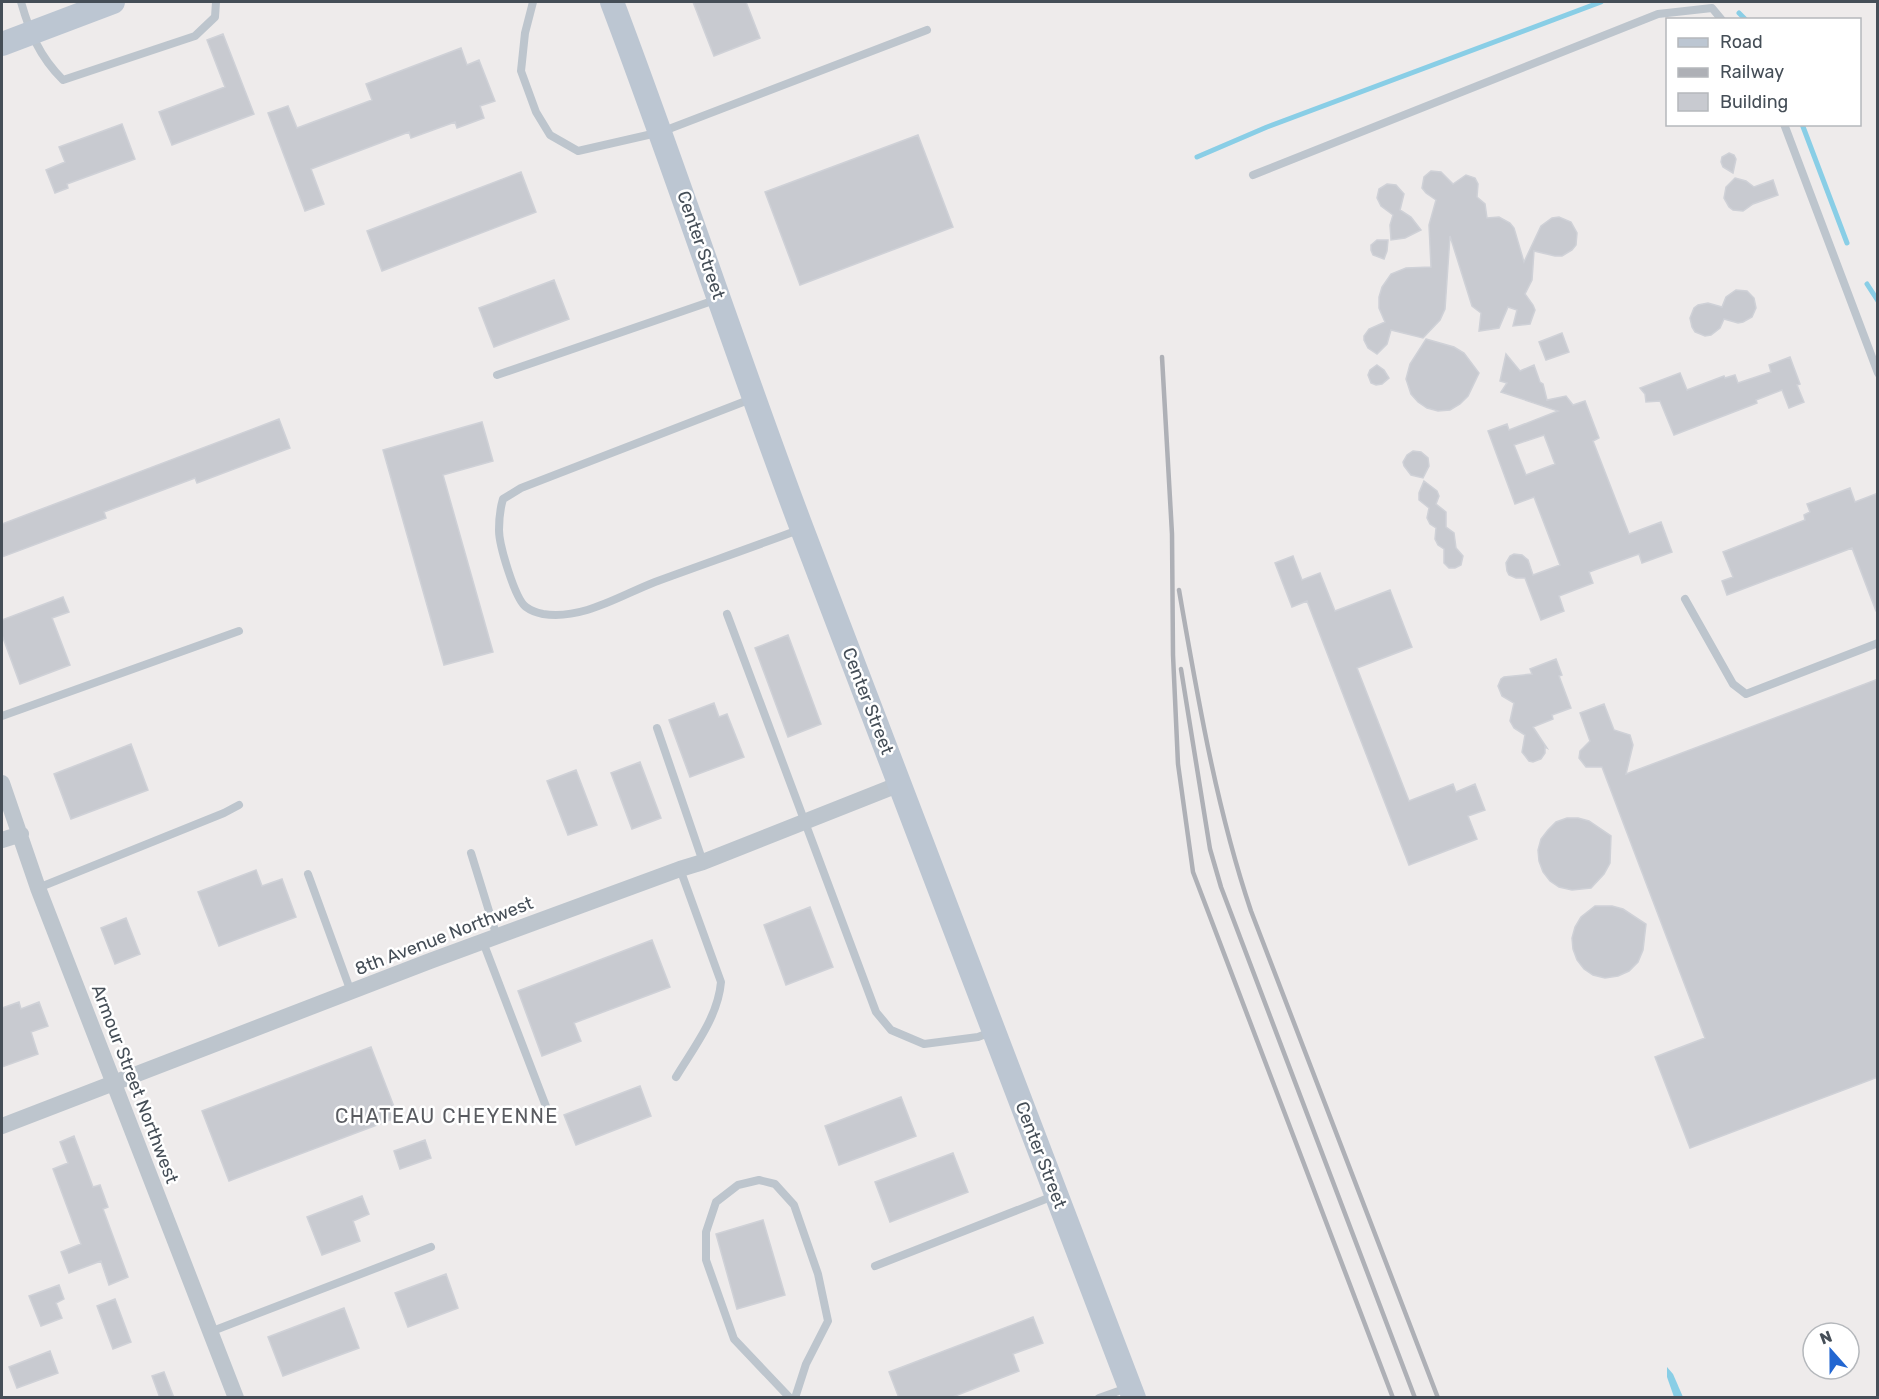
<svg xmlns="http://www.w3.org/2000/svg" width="1879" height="1399" font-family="Rubik,sans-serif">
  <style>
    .water { fill: #89cee6 }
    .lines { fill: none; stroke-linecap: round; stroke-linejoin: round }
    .stream { stroke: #89cee6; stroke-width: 5 }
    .building { fill: #c8cad0; stroke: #cfd1d7; stroke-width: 1.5; fill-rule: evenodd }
    .lane { stroke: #bdc5cd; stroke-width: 8 }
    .street { stroke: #bdc5cd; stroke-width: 16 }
    .secondary { stroke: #bcc6d2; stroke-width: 24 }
    .rail { stroke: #aeb0b6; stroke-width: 4.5 }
    .labels { text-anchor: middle; stroke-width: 5; stroke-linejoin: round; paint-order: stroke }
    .street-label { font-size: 18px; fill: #454e57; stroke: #fff }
    .neighbourhood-label { font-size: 20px; letter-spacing: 1.5px; fill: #595b60; stroke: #fff }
  </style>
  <rect width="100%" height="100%" fill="#eeebeb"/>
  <path class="water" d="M 1667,1367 L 1673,1374 L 1683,1397 L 1674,1397 L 1667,1377 Z"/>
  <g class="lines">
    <path class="stream" d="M 1739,13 L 1746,20
      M 1802,124 L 1847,243
      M 1197,157 L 1267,127 L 1601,2
      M 1867,284 L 1878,301"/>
  </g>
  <path class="building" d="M 693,2 L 746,2 L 760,38 L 714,56 Z
    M 223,34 L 254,114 L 172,145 L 159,112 L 225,87 L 207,40 Z
    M 461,48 L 467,65 L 479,60 L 495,101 L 480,106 L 484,118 L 457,128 L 455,122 L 411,138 L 409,132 L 311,169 L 324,204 L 305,211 L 268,113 L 288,106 L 297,128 L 372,100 L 366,84 Z
    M 122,124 L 135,159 L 67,184 L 68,188 L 55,193 L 46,170 L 65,162 L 59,147 Z
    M 918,135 L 953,227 L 800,285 L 765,192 Z
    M 1729,153 L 1734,155 L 1736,159 L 1733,173 L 1723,167 L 1721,162 L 1722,157 Z
    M 1431,171 L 1441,172 L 1453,184 L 1466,175 L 1475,178 L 1478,184 L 1477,197 L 1485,204 L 1487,218 L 1499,217 L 1510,223 L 1514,228 L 1524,262 L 1541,226 L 1552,218 L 1559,217 L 1571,222 L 1577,233 L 1576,245 L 1572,250 L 1562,256 L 1555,256 L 1534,251 L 1532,280 L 1525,294 L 1533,305 L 1535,310 L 1530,324 L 1513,326 L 1517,310 L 1508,307 L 1499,328 L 1479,331 L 1481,313 L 1472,306 L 1450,236 L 1445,309 L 1440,320 L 1423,338 L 1391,330 L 1387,344 L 1377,354 L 1368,348 L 1364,340 L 1364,336 L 1369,329 L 1385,322 L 1379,308 L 1379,297 L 1382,287 L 1391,274 L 1406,268 L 1431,267 L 1429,225 L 1436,200 L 1426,193 L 1422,188 L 1424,177 Z
    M 521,172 L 536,212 L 382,271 L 367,231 Z
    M 1735,178 L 1746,181 L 1754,187 L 1773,180 L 1778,195 L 1753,204 L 1743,211 L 1733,210 L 1729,207 L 1724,198 L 1726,187 Z
    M 1387,184 L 1396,185 L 1404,194 L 1400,210 L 1411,217 L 1421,230 L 1405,238 L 1391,240 L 1390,225 L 1393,215 L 1381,206 L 1377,198 L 1379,189 Z
    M 1377,240 L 1388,240 L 1387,251 L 1384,259 L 1373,255 L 1371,250 L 1371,245 Z
    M 554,280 L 569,319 L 494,347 L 479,308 Z
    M 1736,290 L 1747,291 L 1754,298 L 1756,308 L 1752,317 L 1743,322 L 1738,323 L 1724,319 L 1720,328 L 1711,335 L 1705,336 L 1695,332 L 1692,327 L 1690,318 L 1694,308 L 1698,305 L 1708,303 L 1722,307 L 1726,297 Z
    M 1562,333 L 1569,352 L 1546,360 L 1539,342 Z
    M 1426,339 L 1454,347 L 1464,353 L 1479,373 L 1468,396 L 1460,404 L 1450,410 L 1438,411 L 1427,408 L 1418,402 L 1411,394 L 1406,379 L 1410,364 Z
    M 1506,354 L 1520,371 L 1534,365 L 1540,382 L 1543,384 L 1547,400 L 1566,396 L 1573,405 L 1585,401 L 1599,438 L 1593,441 L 1629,534 L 1661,522 L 1672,552 L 1642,563 L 1639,554 L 1589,572 L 1593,583 L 1559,596 L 1564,611 L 1541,620 L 1525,578 L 1516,578 L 1509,575 L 1507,571 L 1506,563 L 1510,556 L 1514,554 L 1522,555 L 1528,560 L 1533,575 L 1560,565 L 1534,497 L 1515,504 L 1488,431 L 1507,424 L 1509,430 L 1558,411 L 1501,392 L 1507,383 L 1500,381 ZM 1544,435 L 1555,464 L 1526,475 L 1514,445 Z
    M 1790,357 L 1800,384 L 1797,385 L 1804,402 L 1789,408 L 1782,390 L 1756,400 L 1757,403 L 1674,435 L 1660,401 L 1646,402 L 1645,394 L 1640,388 L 1680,373 L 1687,390 L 1724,376 L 1725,378 L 1735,375 L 1738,383 L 1771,372 L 1769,365 Z
    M 1377,365 L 1384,370 L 1389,378 L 1382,384 L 1376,385 L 1371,383 L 1368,375 L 1370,370 Z
    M 279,419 L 290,448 L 197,483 L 195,478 L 104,512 L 106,518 L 2,557 L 2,524 Z
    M 482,422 L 493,461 L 443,475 L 493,652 L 444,665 L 383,450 Z
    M 1413,451 L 1421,452 L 1428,458 L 1429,466 L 1423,478 L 1411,475 L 1404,466 L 1403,462 L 1407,455 Z
    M 1424,481 L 1437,491 L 1439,496 L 1436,504 L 1446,512 L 1446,527 L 1454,533 L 1456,548 L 1463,556 L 1461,565 L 1455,568 L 1449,568 L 1444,563 L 1444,549 L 1438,545 L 1435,539 L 1436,528 L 1430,524 L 1427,518 L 1429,508 L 1419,500 L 1419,493 Z
    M 1850,488 L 1855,502 L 1878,493 L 1878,611 L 1876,611 L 1852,548 L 1727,595 L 1722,581 L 1733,577 L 1723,552 L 1805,520 L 1804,515 L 1810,512 L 1807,504 Z
    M 1293,556 L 1302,580 L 1320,573 L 1335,611 L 1390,590 L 1412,647 L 1357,668 L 1409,801 L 1453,784 L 1456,792 L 1475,784 L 1485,810 L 1468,816 L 1477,839 L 1409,865 L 1307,601 L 1292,607 L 1275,563 Z
    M 63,597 L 69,612 L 52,618 L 70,665 L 20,684 L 2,635 L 2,620 Z
    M 788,635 L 821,724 L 788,737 L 755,648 Z
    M 1556,659 L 1562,675 L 1559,676 L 1571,708 L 1552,715 L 1553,719 L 1533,727 L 1547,748 L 1545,747 L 1545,753 L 1541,759 L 1533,762 L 1529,761 L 1522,752 L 1525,735 L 1514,728 L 1510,721 L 1514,703 L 1502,696 L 1498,686 L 1501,679 L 1504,677 L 1532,674 L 1530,669 Z
    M 1878,679 L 1878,1077 L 1690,1148 L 1655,1057 L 1705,1038 L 1602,767 L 1586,767 L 1579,758 L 1580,751 L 1590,741 L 1580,713 L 1604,704 L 1614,730 L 1630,735 L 1633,745 L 1626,774 Z
    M 714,703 L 719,717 L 727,714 L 744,757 L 690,777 L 669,720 Z
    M 131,744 L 148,790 L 71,819 L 54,774 Z
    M 640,762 L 661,818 L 632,829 L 611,773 Z
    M 576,770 L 597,825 L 568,835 L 547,781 Z
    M 1567,818 L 1578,818 L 1589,821 L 1611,836 L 1610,863 L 1604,874 L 1591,888 L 1572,890 L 1559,887 L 1550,881 L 1543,872 L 1539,861 L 1538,850 L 1541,839 L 1548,830 L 1556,822 Z
    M 256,870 L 262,886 L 282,879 L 296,917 L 219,946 L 198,892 Z
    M 1595,906 L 1612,906 L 1623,909 L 1646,924 L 1643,950 L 1638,962 L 1629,971 L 1618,976 L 1605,978 L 1593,975 L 1584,969 L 1577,960 L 1573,949 L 1572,938 L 1575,927 L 1581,917 Z
    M 810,907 L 833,967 L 786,985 L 764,925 Z
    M 126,918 L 140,954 L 115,964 L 101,928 Z
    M 652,940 L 670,987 L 574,1023 L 581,1041 L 542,1056 L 518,991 Z
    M 19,1002 L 21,1009 L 39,1002 L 48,1026 L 31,1032 L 38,1054 L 2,1067 L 2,1008 Z
    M 371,1047 L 398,1117 L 229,1181 L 202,1111 Z
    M 640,1086 L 651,1116 L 576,1145 L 564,1115 Z
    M 901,1097 L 916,1136 L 839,1165 L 825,1126 Z
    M 74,1136 L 93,1187 L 100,1185 L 108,1207 L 103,1209 L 128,1277 L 109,1285 L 101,1261 L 69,1273 L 61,1252 L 81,1244 L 53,1169 L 68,1163 L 60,1142 Z
    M 425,1140 L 431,1158 L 400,1169 L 394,1151 Z
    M 953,1153 L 968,1192 L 890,1222 L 875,1182 Z
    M 362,1196 L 369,1214 L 353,1221 L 360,1241 L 322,1255 L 307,1217 Z
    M 763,1220 L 785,1295 L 737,1309 L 716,1234 Z
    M 446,1274 L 458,1308 L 408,1327 L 395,1293 Z
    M 59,1285 L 64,1299 L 56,1303 L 62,1318 L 41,1326 L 29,1296 Z
    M 115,1299 L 131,1342 L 113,1349 L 97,1306 Z
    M 344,1308 L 359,1348 L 283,1376 L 268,1337 Z
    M 1033,1317 L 1043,1343 L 1013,1354 L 1019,1371 L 950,1398 L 899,1398 L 889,1372 Z
    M 50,1351 L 58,1373 L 17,1388 L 9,1367 Z
    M 164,1372 L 174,1398 L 160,1398 L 152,1376 Z"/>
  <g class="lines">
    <path class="lane" d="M 21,2 C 30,33 39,56 63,80 L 195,36 L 215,17 L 216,2
      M 533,2 L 525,33 L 521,71 L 536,112 L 550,135 L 578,151 L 661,132 L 927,30
      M 1784,124 L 1878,373
      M 1253,175 L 1658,14 L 1712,8 L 1722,20
      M 497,375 L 718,299
      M 751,399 L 521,488 L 503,499 C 500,509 499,519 499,530 C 499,545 515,599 526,607 C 530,610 538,613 543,614 C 583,620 619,596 655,582 C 704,564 753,547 801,529
      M 1685,599 L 1733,684 L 1746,694 L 1878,643
      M 727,614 L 876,1012 L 891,1030 L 924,1044 L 978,1037 L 991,1032
      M 2,716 L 239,631
      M 657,728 L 703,862
      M 471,853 L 497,937
      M 308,874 L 351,992
      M 38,888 L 224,813 L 239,805
      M 483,942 L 547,1109
      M 676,1077 C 694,1047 718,1017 721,982 L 680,869
      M 875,1266 L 1056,1195
      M 210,1332 L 431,1247
      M 790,1398 L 734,1339 L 706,1260 L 706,1232 L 716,1202 L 738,1185 L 759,1180 L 775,1184 L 794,1205 L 818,1274 L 828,1321 L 806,1364 L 795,1398
      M 1099,1398 L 1127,1388"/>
    <path class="street" d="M 2,783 L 38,888 L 236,1398
      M 2,840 L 21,834
      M 2,1126 L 430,961 L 680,869 L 703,862 L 900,784"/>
    <path class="secondary" d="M 612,2 C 678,176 736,354 802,529 L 1134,1398
      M 2,44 L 113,2"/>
    <path class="rail" d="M 1162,357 L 1172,534 L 1173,655 L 1178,764 L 1193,872 L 1393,1398
      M 1179,590 C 1198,699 1216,807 1251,911 L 1438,1398
      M 1181,669 L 1210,849 L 1221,887 L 1415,1398"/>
  </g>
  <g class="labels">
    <g class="street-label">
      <text transform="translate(701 245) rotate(71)" y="6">Center Street</text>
      <text transform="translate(868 701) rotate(69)" y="6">Center Street</text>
      <text transform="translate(444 936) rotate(-21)" y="6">8th Avenue Northwest</text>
      <text transform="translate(135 1084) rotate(69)" y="6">Armour Street Northwest</text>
      <text transform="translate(1041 1155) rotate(69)" y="6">Center Street</text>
    </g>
    <g class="neighbourhood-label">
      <text x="447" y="1123">CHATEAU CHEYENNE</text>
    </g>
  </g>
  <rect width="1879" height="1399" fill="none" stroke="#454e57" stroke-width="6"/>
  <rect x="1666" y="18" width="195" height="108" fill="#ffffff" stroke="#b5b8bc" stroke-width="1.5"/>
  <rect x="1678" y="38" width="30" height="9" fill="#bcc6d2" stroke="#b5b8bc" stroke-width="1.5"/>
  <text x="1720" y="48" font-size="18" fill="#454e57">Road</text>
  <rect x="1678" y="68" width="30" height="9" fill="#aeb0b6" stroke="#b5b8bc" stroke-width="1.5"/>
  <text x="1720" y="78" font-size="18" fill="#454e57">Railway</text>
  <rect x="1678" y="93" width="30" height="18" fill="#c8cad0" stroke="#b5b8bc" stroke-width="1.5"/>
  <text x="1720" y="108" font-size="18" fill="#454e57">Building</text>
  <g transform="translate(1831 1351) rotate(339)"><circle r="28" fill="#ffffff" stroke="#b5b8bc" stroke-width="1.5"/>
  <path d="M0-4.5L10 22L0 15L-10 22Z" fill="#2266d1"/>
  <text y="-9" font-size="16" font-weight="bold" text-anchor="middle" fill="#454e57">N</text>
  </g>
</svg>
